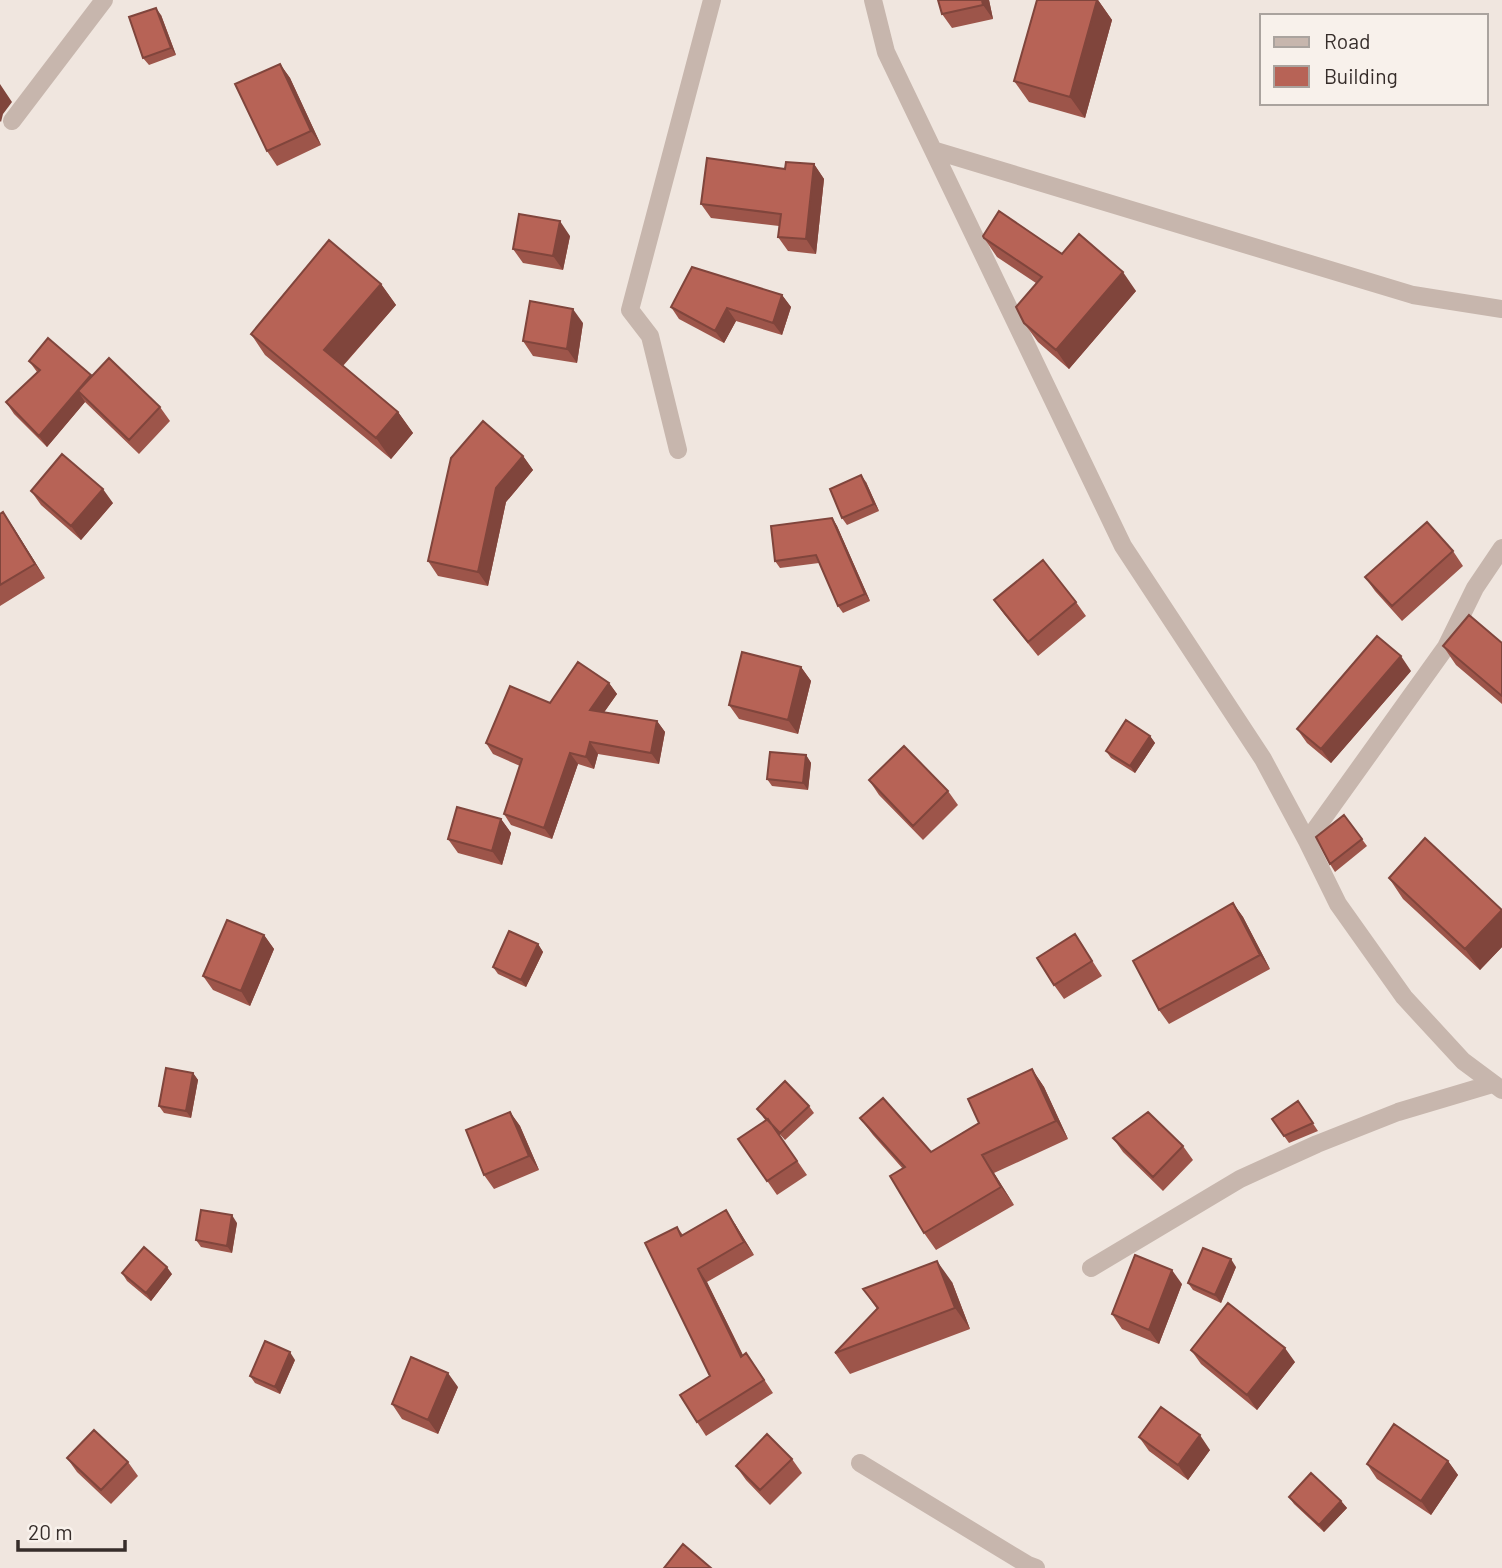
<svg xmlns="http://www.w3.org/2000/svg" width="1502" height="1568" font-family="Barlow,sans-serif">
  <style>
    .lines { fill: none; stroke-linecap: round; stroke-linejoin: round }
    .minor { stroke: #c7b6ad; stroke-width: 18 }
    .wall { fill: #9d554a }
    .shaded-wall { fill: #80453c }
    .building { fill: #b76356; stroke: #80453c; stroke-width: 2 }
  </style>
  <rect width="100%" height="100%" fill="#f0e6df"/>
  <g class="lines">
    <path class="minor" d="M 873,0 L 886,52 L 1123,546 L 1263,759 L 1307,841 L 1338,904 L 1404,997 L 1463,1061 L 1502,1090
      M 12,121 L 104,0
      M 933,150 L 1413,295 L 1502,309
      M 678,450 L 650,336 L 630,310 L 712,0
      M 1307,841 L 1446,647 L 1475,588 L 1502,548
      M 1091,1268 L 1240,1179 L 1317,1144 L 1398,1112 L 1492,1084
      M 860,1463 L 1028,1565 L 1036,1568"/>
  </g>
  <path class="wall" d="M 938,0 L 989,0 L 993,19 L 952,28 L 942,14 Z
    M 1037,0 L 1098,0 L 1112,20 L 1085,118 L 1029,102 L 1014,81 Z
    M 161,15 L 176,55 L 149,65 L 143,58 Z
    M 280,64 L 290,78 L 321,145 L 277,166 L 267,151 Z
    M 814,164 L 824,179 L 816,254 L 788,251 L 778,237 L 779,226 L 711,218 L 701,204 L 785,169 Z
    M 570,236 L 563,270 L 523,263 L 513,249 Z
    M 984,238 L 1062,254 L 1136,291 L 1069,369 L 1038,342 L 1024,323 L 1036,283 L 997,257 Z
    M 381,284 L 396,305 L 343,366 L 398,412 L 413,433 L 391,459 L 265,355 L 251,334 Z
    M 782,295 L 791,307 L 782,335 L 736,321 L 724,343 L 679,319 L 671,307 Z
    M 583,323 L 577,363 L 533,356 L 523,341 Z
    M 29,361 L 92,376 L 160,407 L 170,421 L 139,454 L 85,402 L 47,447 L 14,414 L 6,402 L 37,372 Z
    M 523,456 L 533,470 L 506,502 L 488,586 L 438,576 L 428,561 Z
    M 866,482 L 879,511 L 847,525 L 842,518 Z
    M 31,491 L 113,503 L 81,540 L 41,505 Z
    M 0,514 L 13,527 L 45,578 L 0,606 Z
    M 832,518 L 837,526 L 870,601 L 843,613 L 838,606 L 819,563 L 780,568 L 775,561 Z
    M 1453,551 L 1463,566 L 1402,621 L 1375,591 L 1365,577 Z
    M 994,600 L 1076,602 L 1086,616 L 1038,656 L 1004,614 Z
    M 1502,643 L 1502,704 L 1456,665 L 1443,646 Z
    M 801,667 L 811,681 L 798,734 L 739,719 L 729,705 Z
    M 1411,671 L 1331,763 L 1307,743 L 1297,729 Z
    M 609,683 L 617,694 L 604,712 L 657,721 L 665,732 L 659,764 L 598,754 L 594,769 L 578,764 L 552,839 L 511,825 L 504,814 L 520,766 L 493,754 L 486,743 L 550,703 Z
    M 1150,736 L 1155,743 L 1135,773 L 1111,758 L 1106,751 Z
    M 806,755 L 811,763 L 808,790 L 772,786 L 767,779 Z
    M 869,780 L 948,791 L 958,805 L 923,840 L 879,795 Z
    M 1344,815 L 1367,846 L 1335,872 L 1330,864 Z
    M 501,819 L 511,833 L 502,865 L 458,853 L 448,839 Z
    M 1389,878 L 1502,910 L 1502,947 L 1480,970 L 1403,899 Z
    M 1233,903 L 1243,917 L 1270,969 L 1169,1024 L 1159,1010 Z
    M 1075,934 L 1102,976 L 1064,999 L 1054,985 Z
    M 264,935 L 274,949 L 250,1006 L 213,990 L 203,976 Z
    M 538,944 L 543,952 L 526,987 L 498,974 L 493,967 Z
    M 1032,1069 L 1044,1087 L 1068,1139 L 994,1173 L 1014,1205 L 936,1250 L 924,1233 L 903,1169 L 873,1135 L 860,1118 L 931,1152 L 979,1123 Z
    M 193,1073 L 198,1080 L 191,1118 L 164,1113 L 159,1106 Z
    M 1298,1101 L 1318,1131 L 1289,1143 L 1272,1119 Z
    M 809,1106 L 814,1113 L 785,1140 L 776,1130 L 807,1175 L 777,1195 L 738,1139 L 766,1121 L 757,1109 Z
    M 510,1112 L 520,1126 L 539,1170 L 494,1189 L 484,1175 Z
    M 1113,1138 L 1183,1146 L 1193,1160 L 1163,1191 L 1123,1152 Z
    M 237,1223 L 232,1253 L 201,1247 L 196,1240 Z
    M 735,1224 L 754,1255 L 707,1282 L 743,1355 L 756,1367 L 773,1393 L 706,1436 L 697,1422 L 710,1376 L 677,1227 L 683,1235 Z
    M 1236,1267 L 1221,1303 L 1193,1290 L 1188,1283 Z
    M 122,1273 L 172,1274 L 151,1301 L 127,1281 Z
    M 952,1282 L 970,1329 L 850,1374 L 835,1353 L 877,1309 L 863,1289 Z
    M 1182,1284 L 1159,1344 L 1122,1329 L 1112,1314 Z
    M 1191,1350 L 1295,1362 L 1257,1410 L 1201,1364 Z
    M 295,1360 L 280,1394 L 255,1383 L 250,1376 Z
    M 458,1387 L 438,1434 L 402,1419 L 392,1404 Z
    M 1139,1437 L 1210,1450 L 1188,1480 L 1149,1451 Z
    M 67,1458 L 128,1462 L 138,1476 L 111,1504 L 77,1472 Z
    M 792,1459 L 802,1473 L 770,1505 L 746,1480 L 736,1466 Z
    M 1448,1461 L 1458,1475 L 1431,1515 L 1377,1479 L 1367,1464 Z
    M 1289,1497 L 1341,1501 L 1347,1508 L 1324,1532 L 1294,1504 Z"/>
  <path class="shaded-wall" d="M 982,0 L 989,0 L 993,19 L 983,5 Z
    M 1097,0 L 1098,0 L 1112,20 L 1085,118 L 1070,97 Z
    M 156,8 L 161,15 L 176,55 L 171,48 Z
    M 280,64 L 290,78 L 321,145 L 311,131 Z
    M 0,84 L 12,102 L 3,114 L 1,122 L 0,121 Z
    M 814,164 L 824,179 L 816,254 L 806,239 Z
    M 560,221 L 570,236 L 563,270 L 553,256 Z
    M 1123,272 L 1136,291 L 1069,369 L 1056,350 Z
    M 381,284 L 396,305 L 338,371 L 324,350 Z
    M 782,295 L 791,307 L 782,335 L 773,323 Z
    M 727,308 L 736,321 L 724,343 L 715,331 Z
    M 573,309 L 583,323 L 577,363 L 567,349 Z
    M 91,375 L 99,386 L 78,391 L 85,402 L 47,447 L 39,436 Z
    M 398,412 L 413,433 L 391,459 L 376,438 Z
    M 523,456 L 533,470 L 506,502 L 488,586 L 478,572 L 496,488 Z
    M 861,475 L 866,482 L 879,511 L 874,504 Z
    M 103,489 L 113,503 L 81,540 L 71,526 Z
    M 3,512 L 13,527 L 45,578 L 35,564 Z
    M 832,518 L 837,526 L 870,601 L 865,594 Z
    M 1401,656 L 1411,671 L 1331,763 L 1321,749 Z
    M 801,667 L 811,681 L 798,734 L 788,720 Z
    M 609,683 L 617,694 L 598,721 L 590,710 Z
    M 657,721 L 665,732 L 659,764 L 651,753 Z
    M 1150,736 L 1155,743 L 1135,773 L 1130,766 Z
    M 590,742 L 598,754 L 594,769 L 586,757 Z
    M 570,753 L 578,764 L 552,839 L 544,828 Z
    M 806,755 L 811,763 L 808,790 L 803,783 Z
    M 501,819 L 511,833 L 502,865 L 492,851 Z
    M 1233,903 L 1243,917 L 1270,969 L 1260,955 Z
    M 1502,910 L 1502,947 L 1480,970 L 1465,949 Z
    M 264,935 L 274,949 L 250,1006 L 241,991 Z
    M 538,944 L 543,952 L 526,987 L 521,980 Z
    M 1032,1069 L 1044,1087 L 1068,1139 L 1056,1121 Z
    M 193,1073 L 198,1080 L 191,1118 L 186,1111 Z
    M 510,1112 L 520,1126 L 539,1170 L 529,1156 Z
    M 982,1155 L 994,1173 L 1014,1205 L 1001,1187 Z
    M 726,1210 L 735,1224 L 754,1255 L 744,1242 Z
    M 232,1215 L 237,1223 L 232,1253 L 227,1246 Z
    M 1231,1259 L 1236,1267 L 1221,1303 L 1215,1295 Z
    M 937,1261 L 952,1282 L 970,1329 L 955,1308 Z
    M 167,1267 L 172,1274 L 151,1301 L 146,1293 Z
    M 698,1269 L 707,1282 L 750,1370 L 741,1357 Z
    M 1172,1270 L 1182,1284 L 1159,1344 L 1149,1330 Z
    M 1285,1348 L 1295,1362 L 1257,1410 L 1247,1395 Z
    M 290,1352 L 295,1360 L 280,1394 L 275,1387 Z
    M 448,1373 L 458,1387 L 438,1434 L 428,1420 Z
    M 1200,1435 L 1210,1450 L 1188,1480 L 1178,1465 Z
    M 1448,1461 L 1458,1475 L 1431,1515 L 1421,1501 Z
    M 1341,1501 L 1347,1508 L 1324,1532 L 1319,1525 Z"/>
  <path class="building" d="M 938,0 L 982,0 L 983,5 L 942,14 Z
    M 1037,0 L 1097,0 L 1070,97 L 1014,81 Z
    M 156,8 L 171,48 L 143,58 L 129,17 Z
    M 280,64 L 311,131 L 267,151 L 235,84 Z
    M 707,158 L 785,169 L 786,162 L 814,164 L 806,239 L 778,237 L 781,214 L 701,204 Z
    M 999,211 L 1062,254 L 1079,234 L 1123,272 L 1056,350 L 1024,323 L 1016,307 L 1042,277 L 984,238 L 983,236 Z
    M 519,214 L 560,221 L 553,256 L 513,249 Z
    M 329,240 L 381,284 L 324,350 L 398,412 L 376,438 L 251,334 Z
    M 692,267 L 782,295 L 773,323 L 727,308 L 715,331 L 671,307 Z
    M 530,301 L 573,309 L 567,349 L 523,341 Z
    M 48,338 L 91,375 L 39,436 L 6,402 L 40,370 L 29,361 Z
    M 109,358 L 160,407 L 129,440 L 78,391 Z
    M 483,421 L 523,456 L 496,488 L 478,572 L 428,561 L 451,458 Z
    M 62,454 L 103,489 L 71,526 L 31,491 Z
    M 861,475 L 874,504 L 842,518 L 830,489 Z
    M 3,512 L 35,564 L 0,585 L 0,514 Z
    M 832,518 L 865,594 L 838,606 L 816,555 L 775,561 L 771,526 Z
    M 1427,522 L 1453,551 L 1392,606 L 1365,577 Z
    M 1043,560 L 1076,602 L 1028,642 L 994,600 Z
    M 1469,615 L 1502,643 L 1502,696 L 1443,646 Z
    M 1377,636 L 1401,656 L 1321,749 L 1297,729 Z
    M 742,652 L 801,667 L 788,720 L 729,705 Z
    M 578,662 L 609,683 L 590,710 L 657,721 L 651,753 L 590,742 L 586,757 L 570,753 L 544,828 L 504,814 L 522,759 L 486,743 L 510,686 L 550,703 Z
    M 1126,720 L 1150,736 L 1130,766 L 1106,751 Z
    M 904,746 L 948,791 L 913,826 L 869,780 Z
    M 770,752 L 806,755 L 803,783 L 767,779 Z
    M 457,807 L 501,819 L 492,851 L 448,839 Z
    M 1344,815 L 1362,839 L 1330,864 L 1316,837 Z
    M 1425,838 L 1502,910 L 1465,949 L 1389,878 Z
    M 1233,903 L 1260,955 L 1159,1010 L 1133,961 Z
    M 227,920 L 264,935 L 241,991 L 203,976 Z
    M 509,931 L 538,944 L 521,980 L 493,967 Z
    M 1075,934 L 1092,961 L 1054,985 L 1037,958 Z
    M 166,1068 L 193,1073 L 186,1111 L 159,1106 Z
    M 1032,1069 L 1056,1121 L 982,1155 L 1001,1187 L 924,1233 L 890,1176 L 905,1167 L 860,1118 L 883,1098 L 931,1152 L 979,1123 L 968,1099 Z
    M 785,1081 L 809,1106 L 780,1133 L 757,1109 Z
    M 1298,1101 L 1313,1123 L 1284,1136 L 1272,1119 Z
    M 510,1112 L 529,1156 L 484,1175 L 466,1130 Z
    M 1148,1112 L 1183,1146 L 1153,1177 L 1113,1138 Z
    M 768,1119 L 797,1161 L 767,1181 L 738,1139 Z
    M 201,1210 L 232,1215 L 227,1246 L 196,1240 Z
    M 726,1210 L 744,1242 L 698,1269 L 741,1357 L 746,1353 L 764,1380 L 697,1422 L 680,1395 L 710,1376 L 645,1243 L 677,1227 L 681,1236 Z
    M 144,1247 L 167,1267 L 146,1293 L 122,1273 Z
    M 1203,1248 L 1231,1259 L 1215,1295 L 1188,1283 Z
    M 1135,1255 L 1172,1270 L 1149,1330 L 1112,1314 Z
    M 937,1261 L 955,1308 L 835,1353 L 878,1308 L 863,1289 Z
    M 1228,1303 L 1285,1348 L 1247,1395 L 1191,1350 Z
    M 265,1341 L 290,1352 L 275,1387 L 250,1376 Z
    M 411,1357 L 448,1373 L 428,1420 L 392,1404 Z
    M 1161,1407 L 1200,1435 L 1178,1465 L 1139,1437 Z
    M 1394,1424 L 1448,1461 L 1421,1501 L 1367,1464 Z
    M 94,1430 L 128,1462 L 101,1490 L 67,1458 Z
    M 767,1434 L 792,1459 L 760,1490 L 736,1466 Z
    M 1311,1473 L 1341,1501 L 1319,1525 L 1289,1497 Z
    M 683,1544 L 711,1568 L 664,1568 Z"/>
  <rect x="1260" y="14" width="228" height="91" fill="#f8f1eb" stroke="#aaa39e" stroke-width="2"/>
  <rect x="1274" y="37" width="35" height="10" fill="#c7b6ad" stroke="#aaa39e" stroke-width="2"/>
  <text x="1324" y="49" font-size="21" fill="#362d2a">Road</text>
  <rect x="1274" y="66" width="35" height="21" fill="#b76356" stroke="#aaa39e" stroke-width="2"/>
  <text x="1324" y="84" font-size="21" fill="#362d2a">Building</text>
  <path d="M18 1540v10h107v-10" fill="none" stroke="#362d2a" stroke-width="3.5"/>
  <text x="28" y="1540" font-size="21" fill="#362d2a" stroke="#f8f1eb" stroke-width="5" paint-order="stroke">20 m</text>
</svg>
